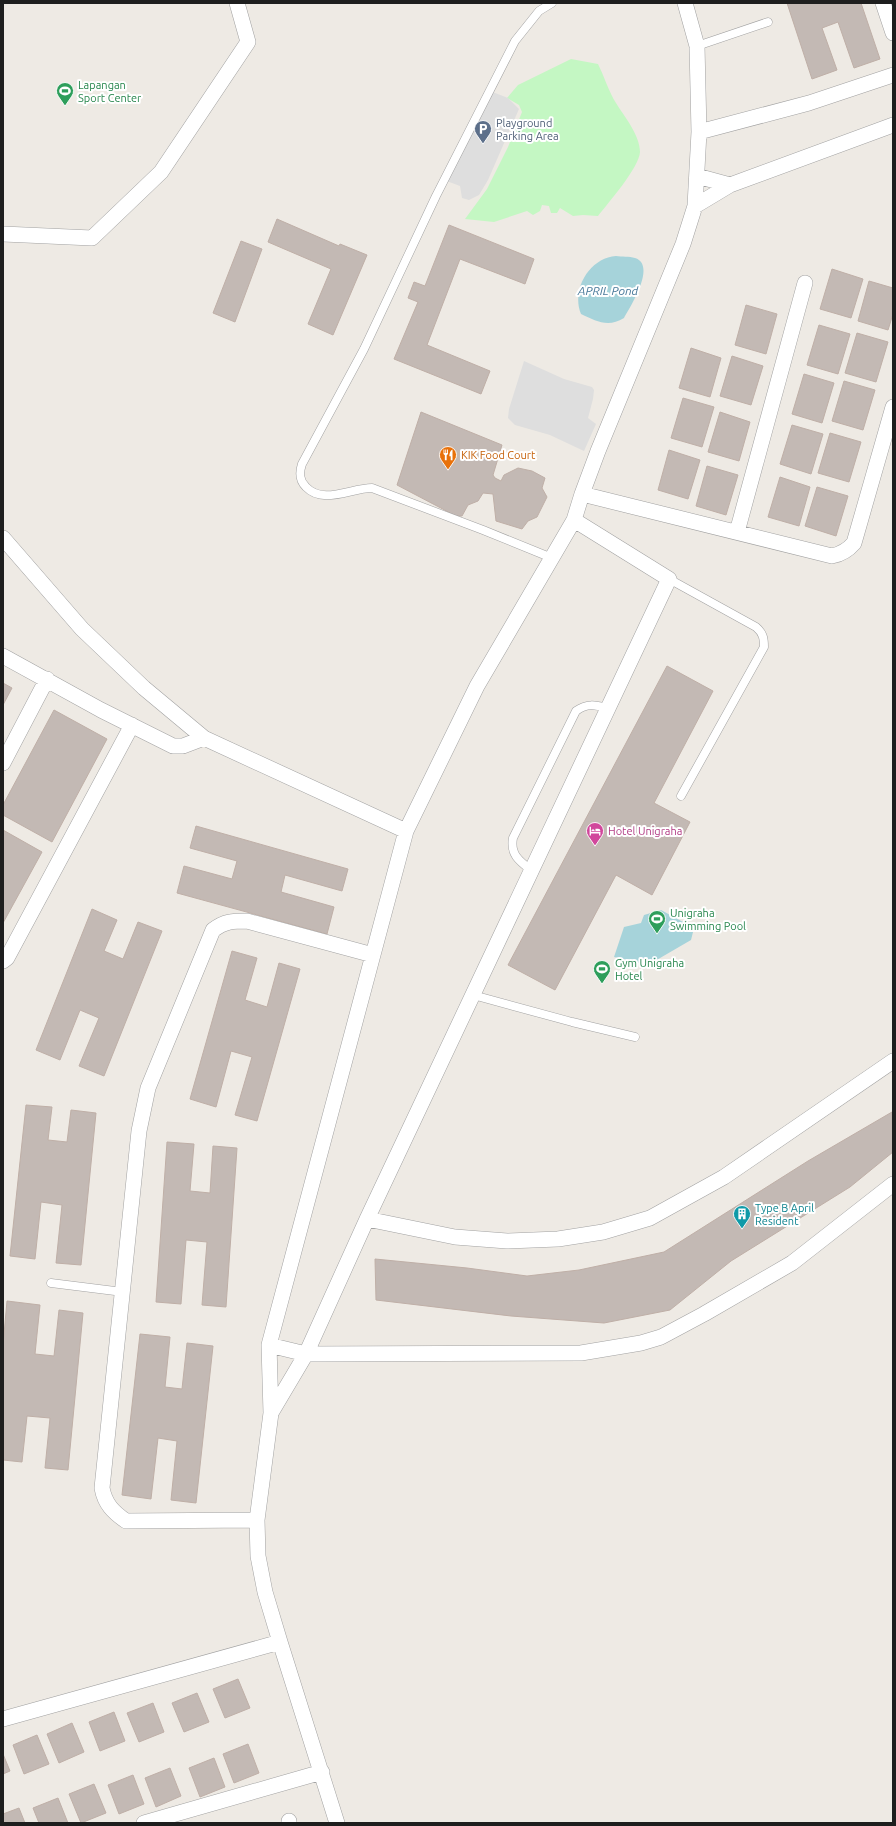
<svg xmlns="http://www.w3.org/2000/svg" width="896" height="1826" font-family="Ubuntu,sans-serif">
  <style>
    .park { fill: #c4f7c3 }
    .parking { fill: #dedede }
    .water { fill: #a6d3da }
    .building { fill: #c3b9b4; stroke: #bfafa7 }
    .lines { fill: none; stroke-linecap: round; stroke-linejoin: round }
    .lane-casing { stroke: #a2a2a2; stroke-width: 9 }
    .street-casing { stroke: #a2a2a2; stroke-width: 16 }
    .lane { stroke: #fff; stroke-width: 8 }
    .street { stroke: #fff; stroke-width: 15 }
    .labels { text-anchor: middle; stroke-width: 4; stroke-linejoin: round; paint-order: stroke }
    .leisure-label { font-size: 11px; fill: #27864d; stroke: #fff; text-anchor: start }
    .service-label { font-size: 11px; fill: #4e5e75; stroke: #fff; text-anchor: start }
    .food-label { font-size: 11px; fill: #c56008; stroke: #fff; text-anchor: start }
    .hotel-label { font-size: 11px; fill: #b23c85; stroke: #fff; text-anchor: start }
    .culture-label { font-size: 11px; fill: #0d838f; stroke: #fff; text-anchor: start }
    .water-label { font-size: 12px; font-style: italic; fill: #49799a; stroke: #fff }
  </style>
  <rect width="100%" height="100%" fill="#eeeae4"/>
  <path class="park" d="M 571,59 L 598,64 C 604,76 609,92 616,103 C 624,116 640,135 640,152 C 639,168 608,203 598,216 L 583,215 L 573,216 L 560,208 L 557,213 L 551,213 L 549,206 L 542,205 L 540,211 L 533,215 L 527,211 L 494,222 L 465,219 L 487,189 L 508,147 L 522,112 L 519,105 L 507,98 L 518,85 Z"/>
  <path class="parking" d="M 490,91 L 508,98 L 519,109 L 488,180 L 479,195 L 469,200 L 462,198 L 460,186 L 444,180 Z
    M 524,361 L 564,379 L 592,387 L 594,390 L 593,399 L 588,418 L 596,424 L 584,451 L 550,435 L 515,425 L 508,418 L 509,409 Z"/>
  <path class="water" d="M 616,256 C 622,257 629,256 635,258 C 657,265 630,307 624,318 C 608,328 596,321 581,314 C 571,290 589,258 616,256 Z
    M 661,910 L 694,928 L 691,940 L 648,965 L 614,957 L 624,927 L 641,923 L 644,915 Z"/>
  <path class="building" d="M 787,3 L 861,3 L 880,59 L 854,68 L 838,22 L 822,28 L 837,70 L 812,79 Z
    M 277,219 L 339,246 L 340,244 L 367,255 L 333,335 L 308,324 L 331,269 L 268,242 Z
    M 449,225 L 534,259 L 525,284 L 460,259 L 427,345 L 490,371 L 481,394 L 394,359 L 418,302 L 408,298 L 414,282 L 425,286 Z
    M 241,241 L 262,249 L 235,322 L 213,313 Z
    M 832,269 L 863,279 L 851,318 L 820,309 Z
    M 869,281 L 893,288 L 893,314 L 888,330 L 858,321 Z
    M 746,305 L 777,314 L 766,354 L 735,345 Z
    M 819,325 L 850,334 L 838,374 L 807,365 Z
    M 857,333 L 888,342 L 876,382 L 845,373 Z
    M 691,348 L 721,358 L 710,397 L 679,388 Z
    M 732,356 L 763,366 L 751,405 L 720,396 Z
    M 804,374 L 834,383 L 822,423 L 792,414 Z
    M 844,381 L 875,390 L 863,430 L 832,421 Z
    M 683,398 L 714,407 L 702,447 L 671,438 Z
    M 421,412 L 502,445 L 493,475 L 495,478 L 501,481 L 504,475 L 518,468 L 532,471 L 545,478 L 542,488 L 547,497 L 537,517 L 528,521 L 522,529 L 496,521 L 493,494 L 483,493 L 478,501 L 468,505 L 462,516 L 456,516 L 397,485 Z
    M 720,412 L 750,422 L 739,461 L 708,452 Z
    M 792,425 L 823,434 L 811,474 L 780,464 Z
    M 830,433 L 861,442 L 849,482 L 818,473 Z
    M 669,450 L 700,460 L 688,499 L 658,490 Z
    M 707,466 L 738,475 L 726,515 L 696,506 Z
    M 780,477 L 810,487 L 799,526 L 768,517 Z
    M 817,487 L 848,496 L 836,536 L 805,526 Z
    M 667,666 L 713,691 L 654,803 L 690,822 L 652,895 L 616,875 L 555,990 L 508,965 Z
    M 3,683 L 12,688 L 3,705 Z
    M 54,710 L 107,739 L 52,842 L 3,815 L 3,805 Z
    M 196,826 L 348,869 L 342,891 L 285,875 L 281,892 L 334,907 L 327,934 L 177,893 L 184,866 L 232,879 L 237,861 L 190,848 Z
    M 3,830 L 42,852 L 3,923 Z
    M 92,909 L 117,920 L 104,951 L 123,959 L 138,922 L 162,931 L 104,1076 L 79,1066 L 99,1018 L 80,1010 L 60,1060 L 36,1050 Z
    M 232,951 L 257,958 L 245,1000 L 267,1007 L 279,963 L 300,969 L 257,1121 L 235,1115 L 252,1057 L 231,1051 L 216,1107 L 190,1099 Z
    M 26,1105 L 52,1107 L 48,1140 L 67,1142 L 71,1110 L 96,1113 L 81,1265 L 56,1263 L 62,1205 L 41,1202 L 35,1259 L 10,1256 Z
    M 892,1112 L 893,1152 L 850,1187 L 731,1261 L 670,1310 L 604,1323 L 511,1316 L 376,1300 L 375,1259 L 467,1268 L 527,1276 L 579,1270 L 664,1252 L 808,1161 Z
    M 167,1142 L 194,1144 L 190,1191 L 210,1193 L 213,1146 L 237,1148 L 226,1307 L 202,1305 L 207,1242 L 186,1240 L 181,1304 L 156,1302 Z
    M 7,1301 L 40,1305 L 35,1354 L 54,1356 L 59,1310 L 83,1313 L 68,1470 L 45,1468 L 50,1418 L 27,1416 L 22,1462 L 3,1460 L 3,1345 Z
    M 140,1334 L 170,1337 L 165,1387 L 182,1389 L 187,1343 L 213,1346 L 196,1503 L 171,1500 L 177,1441 L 158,1438 L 151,1499 L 122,1495 Z
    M 238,1679 L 250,1708 L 225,1718 L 213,1689 Z
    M 197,1693 L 209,1722 L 184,1732 L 172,1703 Z
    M 153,1703 L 164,1732 L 139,1742 L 127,1713 Z
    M 114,1712 L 125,1741 L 100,1751 L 89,1722 Z
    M 72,1723 L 84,1752 L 59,1763 L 47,1734 Z
    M 37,1735 L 49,1764 L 24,1774 L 13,1745 Z
    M 248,1744 L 259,1773 L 234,1783 L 223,1754 Z
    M 3,1754 L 10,1771 L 3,1774 Z
    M 214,1758 L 225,1787 L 200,1797 L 189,1768 Z
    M 170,1768 L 181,1796 L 156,1807 L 145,1778 Z
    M 133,1775 L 144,1804 L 119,1814 L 108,1785 Z
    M 94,1784 L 106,1813 L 81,1823 L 69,1794 Z
    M 58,1798 L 68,1823 L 39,1823 L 33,1808 Z
    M 19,1808 L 25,1823 L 3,1823 L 3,1814 Z"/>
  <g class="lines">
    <defs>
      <path id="lane" d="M 552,3 L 539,11 L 515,41 L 436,196 L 364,349 L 302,464 C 299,473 299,480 306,487 C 323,505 351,488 372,488 L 483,530 L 552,558
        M 697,46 L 768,22
        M 669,579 L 756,627 C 763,633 764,638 764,647 L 681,796
        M 531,870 C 519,861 510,854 513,838 L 576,711 C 587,703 595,705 607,708
        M 473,995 L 572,1022 L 635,1037
        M 51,1283 L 123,1292"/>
      <path id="street" d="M 883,3 L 893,33
        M 699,132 L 809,103 L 893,75
        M 697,176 L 730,185
        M 695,206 L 730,185 L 893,125
        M 3,234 L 92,238 L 161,172 L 248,42 L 237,3
        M 582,494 L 832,556 C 842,554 848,550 854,543 L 893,407
        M 737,532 L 805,283
        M 3,538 L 82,629 L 144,688 L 204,738 L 406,831
        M 3,656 L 101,710 L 173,746 L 183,746 L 204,738
        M 3,763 L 47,679
        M 3,961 L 7,958 L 132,725
        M 367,1219 L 455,1237 L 507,1241 L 558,1239 L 603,1232 L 650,1218 L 724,1177 L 893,1061
        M 269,1345 L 306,1354 L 581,1353 L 641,1343 L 661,1337 L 704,1314 L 792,1263 L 893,1184
        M 271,1413 L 306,1354 L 367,1219 L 669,579 L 574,520
        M 257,1520 L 126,1521 C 113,1512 105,1504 102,1488 L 139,1131 L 148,1088 L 213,930 C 225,921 233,921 247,921 L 373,955
        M 3,1719 L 280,1642
        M 289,1821 L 289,1823
        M 144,1823 L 322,1772
        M 337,1823 L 280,1642 L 265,1592 L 258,1556 L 257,1520 L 271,1413 L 269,1345 L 406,831 L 477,686 L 574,520 L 582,494 L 598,451 L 683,244 L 695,206 L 699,132 L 697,46 L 685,3"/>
    </defs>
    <use href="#lane" class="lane-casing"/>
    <use href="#street" class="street-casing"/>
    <use href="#lane" class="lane"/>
    <use href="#street" class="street"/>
  </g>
  <defs>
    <symbol id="stadium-pin" viewBox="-11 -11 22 30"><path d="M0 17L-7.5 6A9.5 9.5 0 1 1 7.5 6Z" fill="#2e9e5b" stroke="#fff"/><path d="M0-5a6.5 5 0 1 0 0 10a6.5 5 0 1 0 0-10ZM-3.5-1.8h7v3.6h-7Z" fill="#fff"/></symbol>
    <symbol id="parking-pin" viewBox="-11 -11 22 30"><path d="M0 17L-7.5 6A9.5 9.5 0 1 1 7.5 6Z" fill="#5c6f8a" stroke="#fff"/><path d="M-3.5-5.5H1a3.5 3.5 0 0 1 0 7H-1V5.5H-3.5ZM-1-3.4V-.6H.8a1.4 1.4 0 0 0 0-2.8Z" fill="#fff"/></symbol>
    <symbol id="restaurant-pin" viewBox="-11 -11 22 30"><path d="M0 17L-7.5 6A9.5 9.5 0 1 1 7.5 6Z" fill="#e8710a" stroke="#fff"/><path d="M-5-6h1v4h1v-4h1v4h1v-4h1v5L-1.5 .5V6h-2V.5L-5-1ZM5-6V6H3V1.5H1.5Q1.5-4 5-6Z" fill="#fff"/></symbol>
    <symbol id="hotel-pin" viewBox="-11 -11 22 30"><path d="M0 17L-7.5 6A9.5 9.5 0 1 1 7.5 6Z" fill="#d1479c" stroke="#fff"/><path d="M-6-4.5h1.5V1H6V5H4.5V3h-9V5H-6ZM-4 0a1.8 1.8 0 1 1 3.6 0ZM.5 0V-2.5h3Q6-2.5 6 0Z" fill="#fff"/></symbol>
    <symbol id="building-pin" viewBox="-11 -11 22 30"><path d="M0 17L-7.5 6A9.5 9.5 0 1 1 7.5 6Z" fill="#0f9aa8" stroke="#fff"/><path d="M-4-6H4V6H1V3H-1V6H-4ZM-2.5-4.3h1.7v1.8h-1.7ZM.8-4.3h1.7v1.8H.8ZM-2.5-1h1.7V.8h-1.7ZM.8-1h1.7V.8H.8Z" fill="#fff"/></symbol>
  </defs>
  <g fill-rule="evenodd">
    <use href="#stadium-pin" x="55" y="81" width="20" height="27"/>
    <use href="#parking-pin" x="473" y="119" width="20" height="27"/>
    <use href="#restaurant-pin" x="438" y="445" width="20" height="27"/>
    <use href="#hotel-pin" x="585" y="821" width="20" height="27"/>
    <use href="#stadium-pin" x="647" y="909" width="20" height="27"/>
    <use href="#stadium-pin" x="592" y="959" width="20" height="27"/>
    <use href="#building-pin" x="732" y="1204" width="20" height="27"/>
  </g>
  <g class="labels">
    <g class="leisure-label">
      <text x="78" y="89">Lapangan<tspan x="78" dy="13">Sport Center</tspan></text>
      <text x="670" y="917">Unigraha<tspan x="670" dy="13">Swimming Pool</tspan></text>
      <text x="615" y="967">Gym Unigraha<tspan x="615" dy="13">Hotel</tspan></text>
    </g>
    <g class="service-label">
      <text x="496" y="127">Playground<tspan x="496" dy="13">Parking Area</tspan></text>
    </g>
    <g class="food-label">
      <text x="461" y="459">KIK Food Court</text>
    </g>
    <g class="hotel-label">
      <text x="608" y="835">Hotel Unigraha</text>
    </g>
    <g class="culture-label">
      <text x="755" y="1212">Type B April<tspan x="755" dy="13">Resident</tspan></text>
    </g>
    <g class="water-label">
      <text x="608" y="295">APRIL Pond</text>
    </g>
  </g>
  <rect width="896" height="1826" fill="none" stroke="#1e1e1e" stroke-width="8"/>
</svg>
